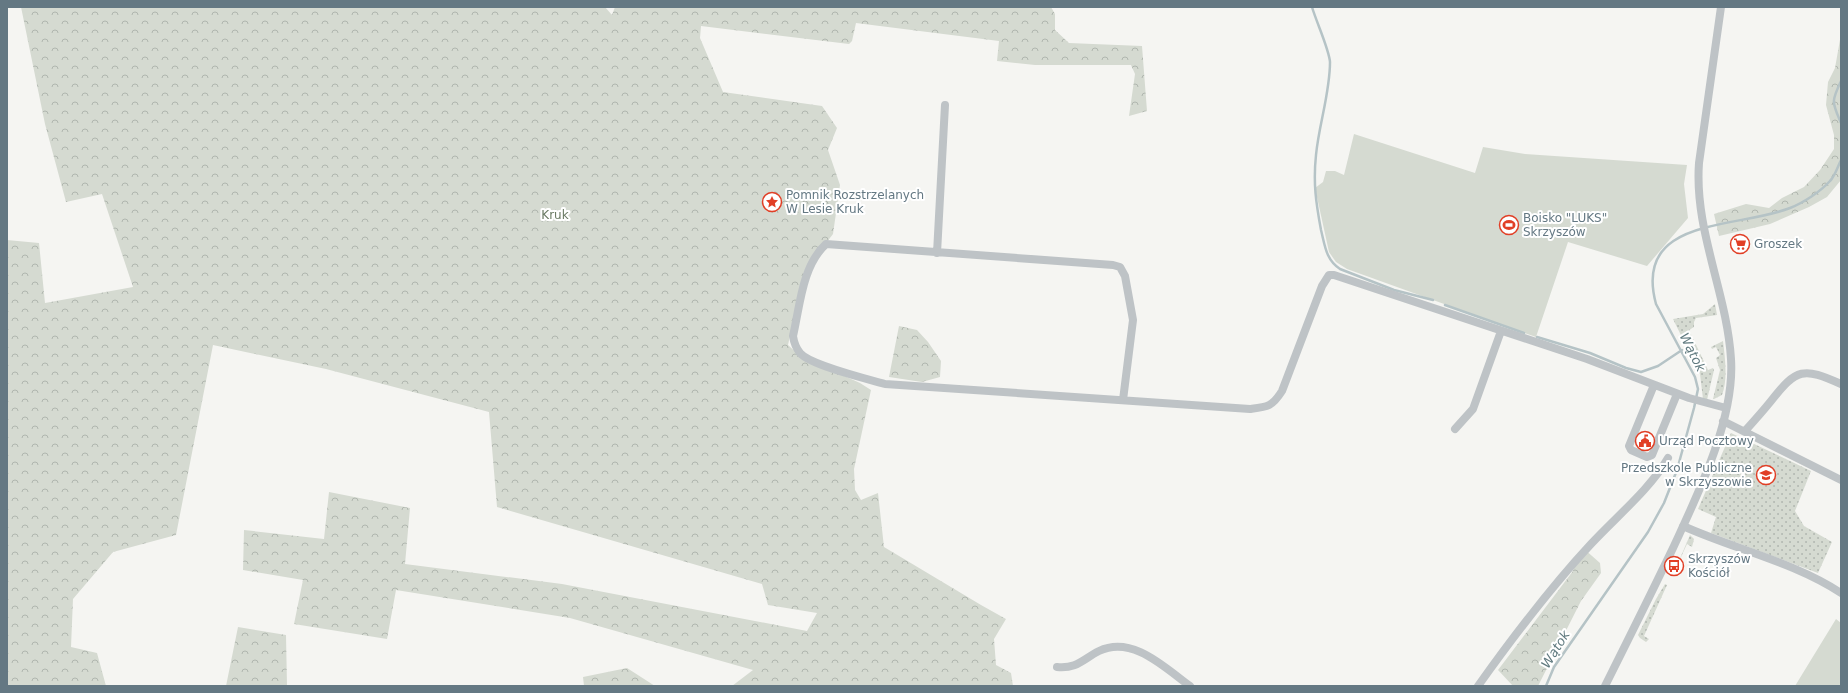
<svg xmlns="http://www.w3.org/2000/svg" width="1848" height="693" font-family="'DejaVu Sans',sans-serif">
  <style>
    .green { fill: url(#green-dots) }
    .forest { fill: url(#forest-crowns) }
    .pitch { fill: #d5dad1 }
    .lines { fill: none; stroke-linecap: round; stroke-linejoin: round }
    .stream { stroke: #b5c3c6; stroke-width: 2.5 }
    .minor { stroke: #bec3c6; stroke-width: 8 }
    .labels { text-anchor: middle; stroke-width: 4; stroke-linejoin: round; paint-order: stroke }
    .poi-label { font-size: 12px; fill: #647883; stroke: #fff; text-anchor: start }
    .park-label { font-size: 12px; fill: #6a7a63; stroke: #fff }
    .water-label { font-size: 13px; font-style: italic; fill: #607a7f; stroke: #fff }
  </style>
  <defs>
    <pattern id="green-dots" width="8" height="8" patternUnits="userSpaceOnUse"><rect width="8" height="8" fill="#d5dad1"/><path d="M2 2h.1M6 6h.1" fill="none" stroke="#b0b6af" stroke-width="1.8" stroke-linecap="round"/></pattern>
    <pattern id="forest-crowns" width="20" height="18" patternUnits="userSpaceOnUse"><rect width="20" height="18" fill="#d5dad1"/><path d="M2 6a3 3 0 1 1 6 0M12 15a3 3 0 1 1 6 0" fill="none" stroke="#b0b6af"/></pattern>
  </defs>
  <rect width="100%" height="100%" fill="#f5f5f2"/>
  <path class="green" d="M 1715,304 L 1717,315 L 1696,318 L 1694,322 L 1694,327 L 1689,330 L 1708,370 L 1713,368 L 1714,370 L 1707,400 L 1703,399 L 1700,374 L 1673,319 L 1703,314 Z
    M 1723,341 C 1725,358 1728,379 1722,395 L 1714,399 L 1713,399 L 1720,370 L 1716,358 L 1720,355 L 1716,347 L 1712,349 L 1711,347 Z
    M 1731,433 L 1811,471 L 1795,511 L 1804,526 L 1832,542 L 1818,573 L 1711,533 L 1716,517 L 1698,509 Z
    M 1690,535 L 1694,539 L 1692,547 L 1687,544 L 1675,570 Z
    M 1665,584 L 1667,585 L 1644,636 L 1649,639 L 1646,642 L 1640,638 L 1638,635 L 1656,599 Z"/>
  <path class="forest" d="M 21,7 L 605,7 L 612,15 L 615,7 L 1051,7 L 1055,14 L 1055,30 L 1069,43 L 1142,46 L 1147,111 L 1129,116 L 1135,74 L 1131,65 L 1035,65 L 997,61 L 999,41 L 856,23 L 852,41 L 849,44 L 701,26 L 700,38 L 723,92 L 822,106 L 837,128 L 828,150 L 840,185 L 833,234 L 804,272 L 788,345 L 800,356 L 860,383 L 871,390 L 854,469 L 855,490 L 861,500 L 878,493 L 884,547 L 981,605 L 1006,619 L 994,639 L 996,665 L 1011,673 L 1013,686 L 732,686 L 753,670 L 570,618 L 396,590 L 387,639 L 294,624 L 303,580 L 243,570 L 244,530 L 324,539 L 329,492 L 410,508 L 405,564 L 562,584 L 807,631 L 817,613 L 768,605 L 762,584 L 497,507 L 489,412 L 326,369 L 213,345 L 176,535 L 113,552 L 73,599 L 71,647 L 97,653 L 106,686 L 7,686 L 7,240 L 39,243 L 45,303 L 133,287 L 102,194 L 66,202 L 45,124 Z
    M 1841,34 L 1841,180 L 1827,197 L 1809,207 L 1770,224 L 1719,236 L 1714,214 L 1746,204 L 1769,208 L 1782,198 L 1804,187 L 1820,170 L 1834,149 L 1834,135 L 1826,105 L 1828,82 L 1835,68 Z
    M 899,326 L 917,330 L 928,342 L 941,361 L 940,377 L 922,382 L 889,377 Z
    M 1583,548 L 1600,563 L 1601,573 L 1581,601 L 1538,686 L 1513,686 L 1498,670 L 1573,571 L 1577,556 Z
    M 238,627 L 286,635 L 287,686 L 226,686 Z
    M 627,668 L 655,686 L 584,686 L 583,677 Z"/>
  <path class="pitch" d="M 1354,134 L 1475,173 L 1483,147 L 1525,154 L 1687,165 L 1684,184 L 1688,218 L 1647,266 L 1568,242 L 1536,337 L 1347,269 L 1336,262 L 1329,252 L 1315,188 L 1323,182 L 1326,171 L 1335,171 L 1344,175 Z
    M 1836,619 L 1841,623 L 1841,683 L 1839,686 L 1795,686 Z"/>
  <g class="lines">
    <path class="stream" d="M 1312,7 C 1316,21 1329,49 1330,62 C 1330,93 1319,124 1316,155 C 1313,183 1316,203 1321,230 C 1325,246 1326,260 1340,269 L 1394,290 L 1433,300
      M 1841,81 C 1831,102 1832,102 1841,123
      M 1445,305 L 1524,333
      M 1537,337 L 1590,353 L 1626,368 L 1641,372 L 1658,366 L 1682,350
      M 1546,686 L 1554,667 L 1648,532 L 1664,503 L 1677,470 L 1694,408 L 1698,389 L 1695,377 L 1656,304 C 1632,216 1738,229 1790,208 C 1803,203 1820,192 1830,181 C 1835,176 1838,166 1841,160"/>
    <path class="minor" d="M 937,253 L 945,105
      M 1654,385 L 1629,446 L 1631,450 L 1647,457 L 1652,455 L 1677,394
      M 1123,400 L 1133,320 L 1125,276 L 1120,267 L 1113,265 L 826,244 C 802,266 800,306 793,336 C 794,343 796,348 800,353 C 810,365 867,379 885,384 L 1250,409 C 1267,407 1272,407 1282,391 L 1322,286 L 1329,275 L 1334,275 L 1587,359 L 1689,398 L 1726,408
      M 1723,421 L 1841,480
      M 1455,429 L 1473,409 L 1501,331
      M 1745,431 C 1754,421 1763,411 1771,401 C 1797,368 1803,367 1841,384
      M 1683,526 C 1734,549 1794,562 1841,593
      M 1057,667 C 1077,669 1083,659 1099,651 C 1133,635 1165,668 1190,686
      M 1478,686 C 1513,637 1550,588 1591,544 C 1615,518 1651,488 1668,458
      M 1605,686 C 1628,640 1651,594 1673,548 C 1698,494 1735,419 1731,359 C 1727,293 1694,230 1699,163 L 1721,7"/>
  </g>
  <defs>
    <symbol id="sight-ring" viewBox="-11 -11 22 22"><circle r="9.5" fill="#fff" stroke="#e13f26" stroke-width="1.5"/><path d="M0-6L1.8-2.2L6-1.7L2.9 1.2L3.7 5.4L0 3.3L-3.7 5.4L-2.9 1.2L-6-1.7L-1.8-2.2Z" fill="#e13f26"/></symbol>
    <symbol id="stadium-ring" viewBox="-11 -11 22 22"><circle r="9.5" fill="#fff" stroke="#e13f26" stroke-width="1.5"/><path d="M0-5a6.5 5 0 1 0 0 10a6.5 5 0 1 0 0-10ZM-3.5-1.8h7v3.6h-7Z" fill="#e13f26"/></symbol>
    <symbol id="supermarket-ring" viewBox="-11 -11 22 22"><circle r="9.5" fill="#fff" stroke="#e13f26" stroke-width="1.5"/><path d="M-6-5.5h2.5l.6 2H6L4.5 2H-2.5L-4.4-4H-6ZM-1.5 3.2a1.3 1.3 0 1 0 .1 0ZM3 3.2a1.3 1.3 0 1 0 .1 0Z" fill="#e13f26"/></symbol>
    <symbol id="civic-ring" viewBox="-11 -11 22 22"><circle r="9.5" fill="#fff" stroke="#e13f26" stroke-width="1.5"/><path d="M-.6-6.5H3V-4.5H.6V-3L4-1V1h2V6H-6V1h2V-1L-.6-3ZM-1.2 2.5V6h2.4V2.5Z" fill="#e13f26"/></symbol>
    <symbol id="school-ring" viewBox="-11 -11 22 22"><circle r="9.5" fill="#fff" stroke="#e13f26" stroke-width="1.5"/><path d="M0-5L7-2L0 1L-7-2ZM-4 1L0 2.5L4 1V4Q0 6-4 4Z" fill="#e13f26"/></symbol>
    <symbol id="bus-ring" viewBox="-11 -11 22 22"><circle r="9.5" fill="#fff" stroke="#e13f26" stroke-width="1.5"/><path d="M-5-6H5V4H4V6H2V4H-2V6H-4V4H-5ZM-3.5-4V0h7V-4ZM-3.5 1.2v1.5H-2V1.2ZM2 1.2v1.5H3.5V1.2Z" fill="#e13f26"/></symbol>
  </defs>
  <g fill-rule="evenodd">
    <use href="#sight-ring" x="761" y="191" width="22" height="22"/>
    <use href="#stadium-ring" x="1498" y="214" width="22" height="22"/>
    <use href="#supermarket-ring" x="1729" y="233" width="22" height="22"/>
    <use href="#civic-ring" x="1634" y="430" width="22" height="22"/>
    <use href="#school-ring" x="1755" y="464" width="22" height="22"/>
    <use href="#bus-ring" x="1663" y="555" width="22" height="22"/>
  </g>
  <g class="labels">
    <g class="poi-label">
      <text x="786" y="199">Pomnik Rozstrzelanych<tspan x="786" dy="14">W Lesie Kruk</tspan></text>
      <text x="1523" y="222">Boisko "LUKS"<tspan x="1523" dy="14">Skrzyszów</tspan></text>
      <text x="1754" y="248">Groszek</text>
      <text x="1659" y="445">Urząd Pocztowy</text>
      <text x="1752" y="472" text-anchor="end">Przedszkole Publiczne<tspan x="1752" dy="14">w Skrzyszowie</tspan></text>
      <text x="1688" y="563">Skrzyszów<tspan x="1688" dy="14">Kościół</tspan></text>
    </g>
    <g class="park-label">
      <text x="555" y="219">Kruk</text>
    </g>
    <g class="water-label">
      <text transform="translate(1693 352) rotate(63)" y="5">Wątok</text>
      <text transform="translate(1555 649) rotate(-58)" y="5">Wątok</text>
    </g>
  </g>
  <rect width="1848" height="693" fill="none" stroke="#647883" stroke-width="16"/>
</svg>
